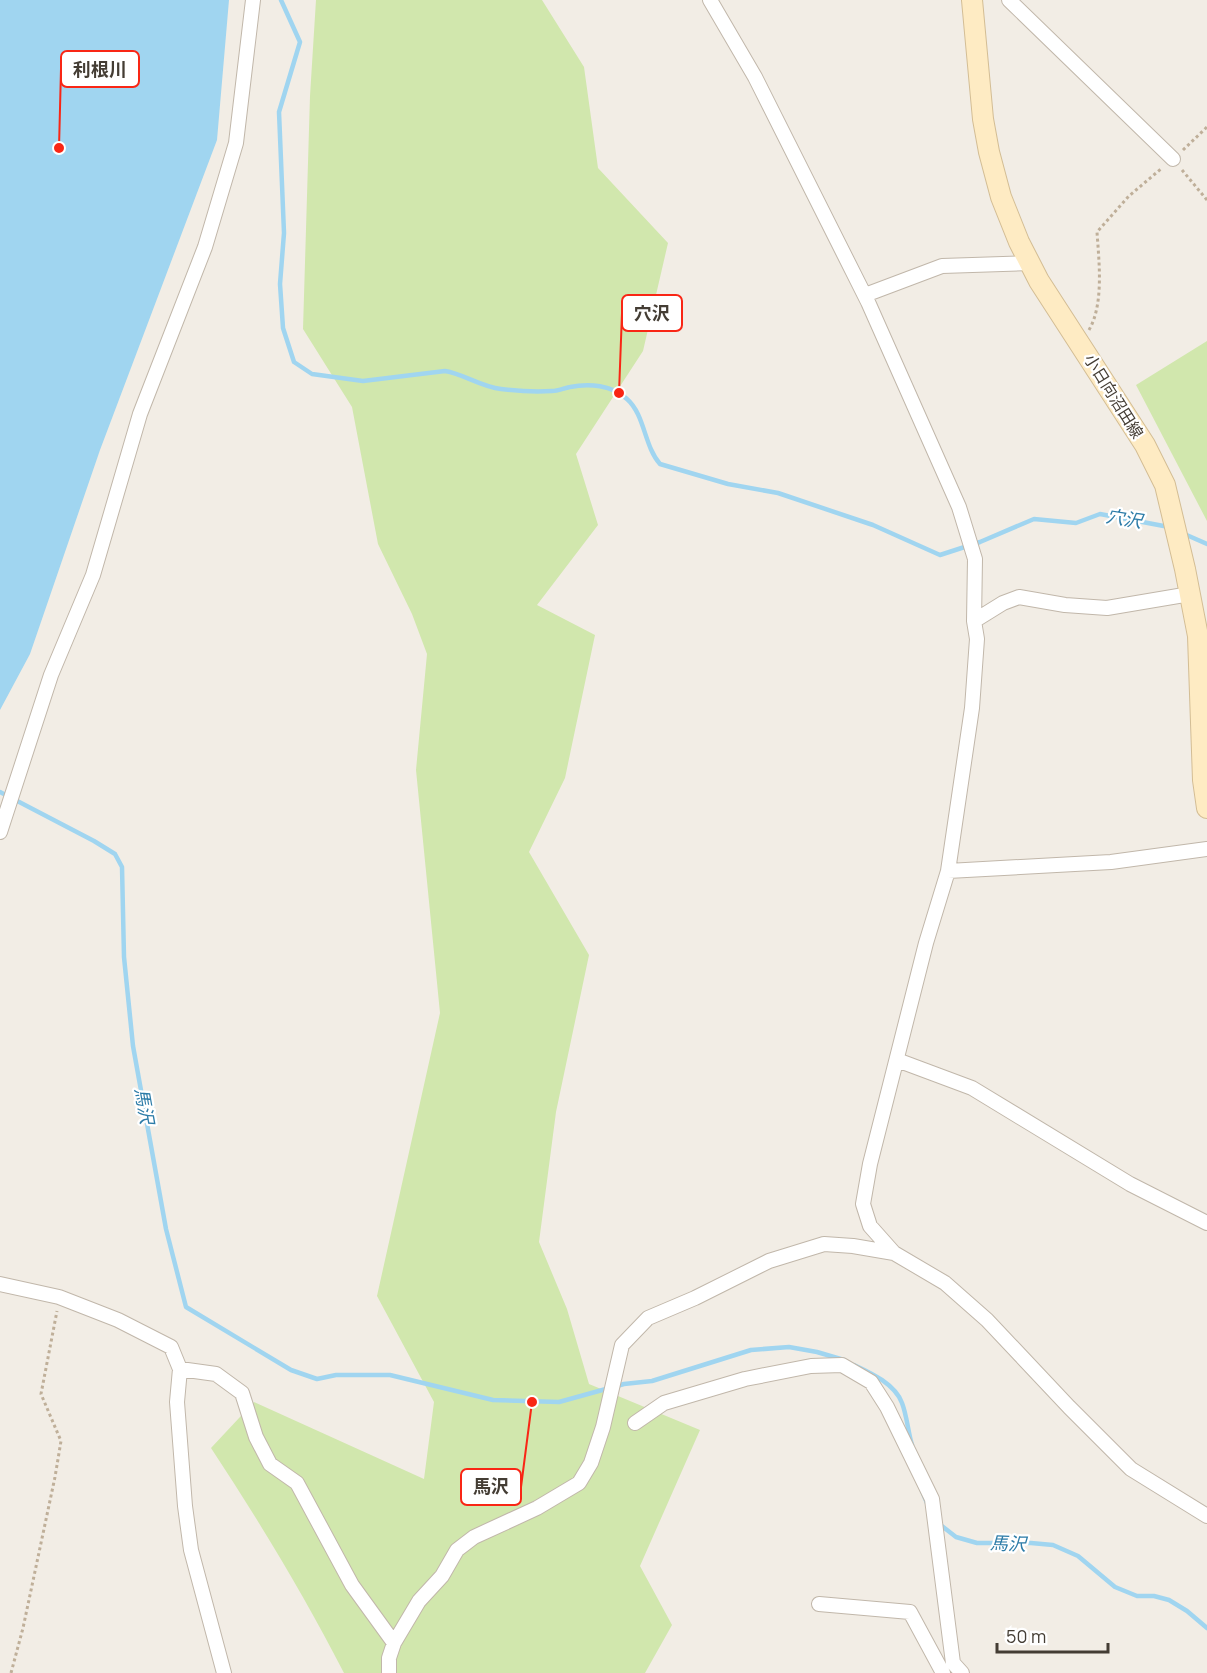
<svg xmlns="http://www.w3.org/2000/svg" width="1207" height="1673" font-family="Manrope,'Noto Sans JP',sans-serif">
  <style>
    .green { fill: #d1e7ad }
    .water { fill: #a0d5f0 }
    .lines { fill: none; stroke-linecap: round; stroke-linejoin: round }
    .stream { stroke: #a0d5f0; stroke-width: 4.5 }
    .minor-casing { stroke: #c1b7aa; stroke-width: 16 }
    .secondary-casing { stroke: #d3bd94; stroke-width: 22 }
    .path { stroke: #bfaf99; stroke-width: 3; stroke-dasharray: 3 3; stroke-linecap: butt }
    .minor { stroke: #fff; stroke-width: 14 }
    .secondary { stroke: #feebc3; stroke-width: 20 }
    .labels { text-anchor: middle; stroke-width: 4.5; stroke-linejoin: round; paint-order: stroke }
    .street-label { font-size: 16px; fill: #443d34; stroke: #fff }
    .water-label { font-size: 18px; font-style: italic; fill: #2d7ca8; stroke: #fff }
    .leader { fill: none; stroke: #f92615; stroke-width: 2 }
    .callout-dot { fill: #f92615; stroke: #fff; stroke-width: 2 }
    .callout { fill: #fff; stroke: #f92615; stroke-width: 2 }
    .callout-label { font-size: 18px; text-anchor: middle; font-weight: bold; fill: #443d34 }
  </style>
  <rect width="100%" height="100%" fill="#f2ede5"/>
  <path class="green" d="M 316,0 L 542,0 L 584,67 L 598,168 L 668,243 L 643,351 L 576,454 L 598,525 L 537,605 L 595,635 L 565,778 L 529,852 L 589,955 L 556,1112 L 539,1242 L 567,1309 L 589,1384 L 700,1430 L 640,1566 L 672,1625 L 645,1673 L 344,1673 C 304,1595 259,1521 211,1448 L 254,1402 L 424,1479 L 434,1402 L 377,1296 L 440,1013 L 416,770 L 427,654 L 412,614 L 378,544 L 352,407 L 303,329 L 310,96 Z
    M 1207,341 L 1207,521 L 1136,385 Z"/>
  <path class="water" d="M 0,0 L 229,0 L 217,140 L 100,450 L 30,654 L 0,710 Z"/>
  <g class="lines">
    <path class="stream" d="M 281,0 L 300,42 L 279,112 L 284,233 L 280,284 L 283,328 L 294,362 L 312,374 L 363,381 L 445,371 C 464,374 481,387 501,389 C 517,391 536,392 552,391 C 558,391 564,388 570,387 C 589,383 612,385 627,399 C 645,415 644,446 660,464 L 728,484 L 778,493 L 873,525 L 940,555 L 980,542 L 1034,519 L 1076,523 L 1100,514 L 1169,527
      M 1182,533 L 1207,544
      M 0,792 L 94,841 L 115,854 L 122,867 L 124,957 L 133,1046 L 166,1229 L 186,1307 L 291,1370 L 317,1379 L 336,1375 L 390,1375 L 493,1400 L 559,1402 L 624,1384 L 652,1381 L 751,1350 L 789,1347 L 817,1352 L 844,1360
      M 854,1365 C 871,1373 895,1384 902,1403 C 907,1416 908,1432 912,1445
      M 922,1491 L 929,1508
      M 938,1523 L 956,1537 L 977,1543 L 1031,1543 L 1053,1545 L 1078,1556 L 1115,1587 L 1137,1596 L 1154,1596 L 1169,1600 L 1187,1611 L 1207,1628"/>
    <defs>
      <path id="minor" d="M 710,0 L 755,77 L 868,302 L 959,507 L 975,559 L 974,621 L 977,639 L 972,708 L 948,871 L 926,943 L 870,1164 L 863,1204 L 870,1226 L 894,1253 L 945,1283 L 987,1320 L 1069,1407 L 1131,1469 L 1207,1516
        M 1009,0 L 1173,159
        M 865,295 L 942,266 L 1030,263
        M 974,621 L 1003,603 L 1019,597 L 1065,605 L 1107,608 L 1190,594
        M 0,832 L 51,675 L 93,575 L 140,414 L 205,247 L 236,143 L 253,0
        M 948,871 L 1111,862 L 1207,849
        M 897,1060 L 972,1088 L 1130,1184 L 1207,1223
        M 0,1284 L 59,1297 L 118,1320 L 171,1347 L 180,1369 L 177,1402 L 185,1506 L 191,1550 L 224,1673
        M 180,1369 L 216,1374 L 242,1393 L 256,1437 L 270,1464 L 297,1483 L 352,1585 L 394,1643
        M 635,1423 L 664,1403 L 745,1379 L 811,1366 L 842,1365 L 871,1382 L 887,1407 L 932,1499 L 953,1663 L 962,1673
        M 819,1604 L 910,1612 L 943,1673
        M 389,1673 L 389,1658 L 394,1643 L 419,1601 L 442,1576 L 457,1550 L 474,1537 L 537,1508 L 579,1483 L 591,1463 L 603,1427 L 622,1345 L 648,1318 L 695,1298 L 769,1261 L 824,1244 L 853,1246 L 894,1253"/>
      <path id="secondary" d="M 972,0 L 983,119 L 989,152 L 1001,197 L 1019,242 L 1039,281 L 1145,445 L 1165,485 L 1185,569 L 1198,636 L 1203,780 L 1207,808"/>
    </defs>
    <use href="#minor" class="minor-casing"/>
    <use href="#secondary" class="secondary-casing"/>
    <path class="path" d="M 1183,150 L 1207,127
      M 1182,170 L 1207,200
      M 1089,330 C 1104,304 1099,262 1097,232 L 1129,196 L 1162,168
      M 11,1673 L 23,1628 L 55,1477 L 61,1441 L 41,1394 L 57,1311"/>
    <use href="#minor" class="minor"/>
    <use href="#secondary" class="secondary"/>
  </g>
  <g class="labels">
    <g class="street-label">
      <text transform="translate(1114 396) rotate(58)" y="6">小日向沼田線</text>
    </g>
    <g class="water-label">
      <text transform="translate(1124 519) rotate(9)" y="6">穴沢</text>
      <text transform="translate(144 1106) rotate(80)" y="6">馬沢</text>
      <text transform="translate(1008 1544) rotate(2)" y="6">馬沢</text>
    </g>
  </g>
  <path class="leader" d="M59 148L61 69M619 393L622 313M532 1402L521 1487"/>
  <g class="callout-dot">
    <circle cx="59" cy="148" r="6"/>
    <circle cx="619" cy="393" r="6"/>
    <circle cx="532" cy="1402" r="6"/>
  </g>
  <g class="callout">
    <rect x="61" y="51" width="78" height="36" rx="6"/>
    <rect x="622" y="295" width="60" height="36" rx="6"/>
    <rect x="461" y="1469" width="60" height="36" rx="6"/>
  </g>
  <g class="callout-label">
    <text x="100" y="76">利根川</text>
    <text x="652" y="320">穴沢</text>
    <text x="491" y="1493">馬沢</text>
  </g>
  <path d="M997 1643v9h111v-9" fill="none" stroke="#443d34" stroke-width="3"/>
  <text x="1006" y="1643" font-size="18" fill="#443d34" stroke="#ffffff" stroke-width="4.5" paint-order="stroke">50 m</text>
</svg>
